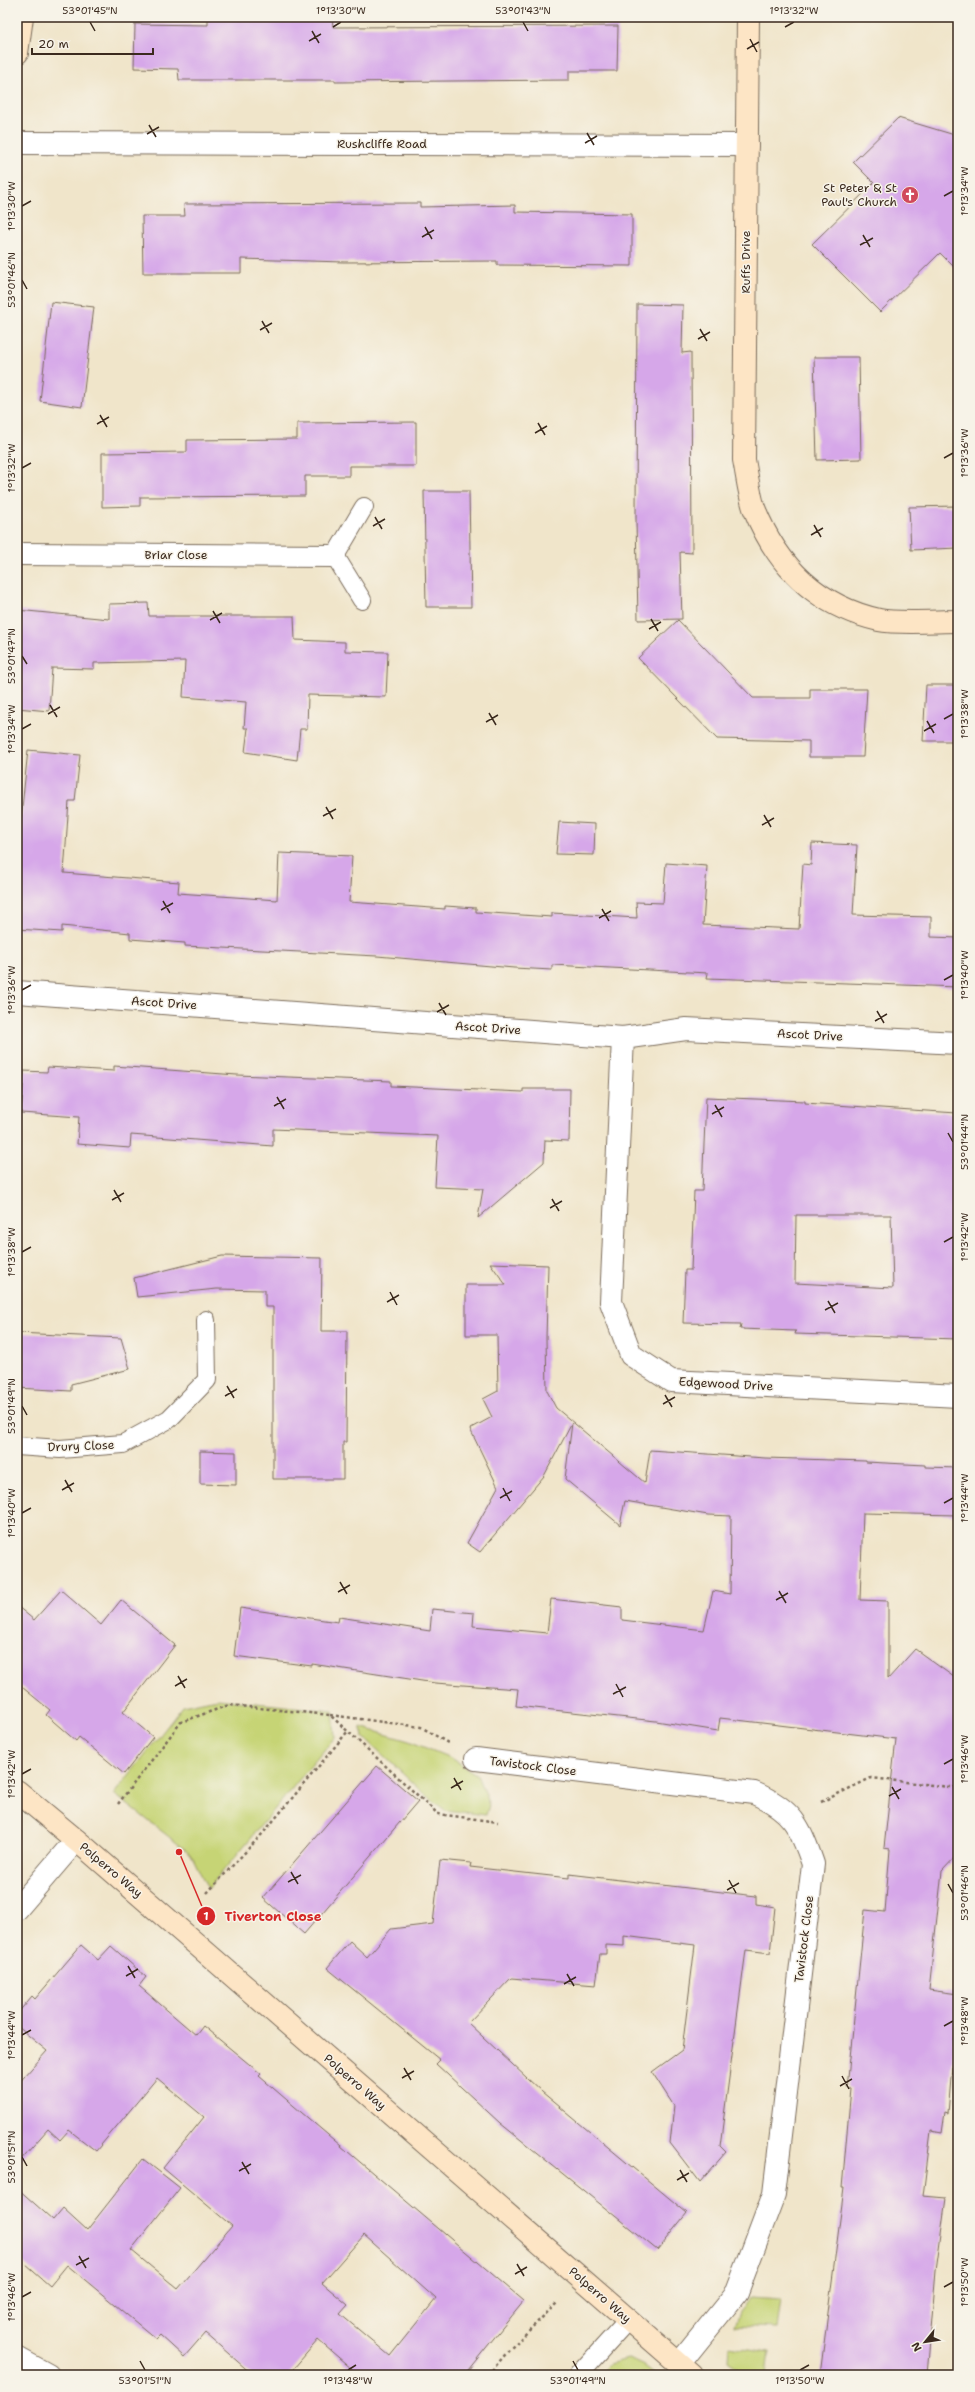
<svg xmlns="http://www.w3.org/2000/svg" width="975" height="2392" font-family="'Shantell Sans',sans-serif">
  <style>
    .green { fill: #c6d475; stroke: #807f4a }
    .building { fill: #d6a7e9; fill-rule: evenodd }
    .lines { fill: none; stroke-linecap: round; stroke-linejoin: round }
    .lane-casing { stroke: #7a6b5a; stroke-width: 20 }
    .street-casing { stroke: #7a6b5a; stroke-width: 24 }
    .secondary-casing { stroke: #7a6b5a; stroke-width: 24 }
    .path { stroke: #7a6b5a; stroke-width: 2.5; stroke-dasharray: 3 3; stroke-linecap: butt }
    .lane { stroke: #fff; stroke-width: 18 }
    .street { stroke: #fff; stroke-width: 22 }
    .secondary { stroke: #fde5c5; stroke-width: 22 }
    .ticks { fill: none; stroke: #3b2a1e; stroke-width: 1.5 }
    .labels { text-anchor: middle; stroke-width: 3; stroke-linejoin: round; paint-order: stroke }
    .street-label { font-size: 12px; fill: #3b2a1e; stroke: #f7f3e8 }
    .poi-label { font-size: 12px; fill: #3b2a1e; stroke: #f7f3e8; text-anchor: end }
    .leader { fill: none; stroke: #d62828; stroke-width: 1.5 }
    .callout-dot { fill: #d62828; stroke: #f7f3e8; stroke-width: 1.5 }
    .mark-label { font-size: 12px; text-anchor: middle; font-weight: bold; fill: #fff }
    .callout-label { font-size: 13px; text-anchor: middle; font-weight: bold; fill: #d62828; stroke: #f7f3e8; stroke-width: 3; stroke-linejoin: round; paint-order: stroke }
    .neatline { fill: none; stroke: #3b2a1e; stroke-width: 1.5 }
    .ticks-label { font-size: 10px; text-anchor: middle; fill: #3b2a1e }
  </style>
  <rect width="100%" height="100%" fill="#f7f3e8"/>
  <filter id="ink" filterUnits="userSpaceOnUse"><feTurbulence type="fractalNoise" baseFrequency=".025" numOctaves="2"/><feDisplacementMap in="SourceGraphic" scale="8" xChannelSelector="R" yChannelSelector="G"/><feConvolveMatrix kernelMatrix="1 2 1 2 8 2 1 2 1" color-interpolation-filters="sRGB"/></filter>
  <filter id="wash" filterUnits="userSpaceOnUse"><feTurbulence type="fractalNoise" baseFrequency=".012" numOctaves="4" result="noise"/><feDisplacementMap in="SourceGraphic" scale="16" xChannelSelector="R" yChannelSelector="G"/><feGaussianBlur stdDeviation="0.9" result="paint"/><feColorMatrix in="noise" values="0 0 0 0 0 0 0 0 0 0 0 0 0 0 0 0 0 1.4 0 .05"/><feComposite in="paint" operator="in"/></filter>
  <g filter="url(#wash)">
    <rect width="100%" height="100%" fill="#f0e5ca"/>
    <path class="green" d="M 217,1699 L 333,1711 L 335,1737 L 208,1889 L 191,1854 L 114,1794 L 183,1706 Z
      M 360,1727 L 409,1741 L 453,1759 L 477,1775 L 489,1805 L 486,1815 L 445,1810 L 424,1794 L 364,1737 Z
      M 751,2297 L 781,2299 L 777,2328 L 734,2326 L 739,2311 Z
      M 729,2346 L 770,2352 L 767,2375 L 748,2375 L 728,2361 Z
      M 628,2359 L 642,2365 L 655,2375 L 598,2375 L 609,2364 Z"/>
    <g id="blocks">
      <path class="building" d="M 208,17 L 332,17 L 333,27 L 618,26 L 617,71 L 569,71 L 569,80 L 335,82 L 335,80 L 179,80 L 178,69 L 134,68 L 135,24 L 208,25 Z
        M 898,118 L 958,136 L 958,271 L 940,253 L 880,312 L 812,244 L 874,183 L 853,162 Z
        M 420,203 L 420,207 L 515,205 L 515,212 L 632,214 L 632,266 L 497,265 L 497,261 L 344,262 L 241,259 L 241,273 L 143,273 L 142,216 L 185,216 L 184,204 Z
        M 51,302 L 94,307 L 82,407 L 40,401 Z
        M 637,304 L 683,305 L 682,353 L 691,352 L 692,553 L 680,552 L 682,619 L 638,620 L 636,519 Z
        M 814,357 L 859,357 L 861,459 L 817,460 Z
        M 416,422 L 416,466 L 349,466 L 349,476 L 305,476 L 305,496 L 140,497 L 140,506 L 102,507 L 102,453 L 187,452 L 187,440 L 297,439 L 297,423 Z
        M 424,491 L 469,491 L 471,607 L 426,607 Z
        M 958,506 L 958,548 L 911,550 L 909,507 Z
        M 148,603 L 149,616 L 294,616 L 295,640 L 345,642 L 345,651 L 388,652 L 386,697 L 308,695 L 307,729 L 300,729 L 297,760 L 245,752 L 248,728 L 244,728 L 246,702 L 183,697 L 185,661 L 94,663 L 94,669 L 52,668 L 49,711 L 17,708 L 17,610 L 109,619 L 109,604 Z
        M 678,620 L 753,698 L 810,698 L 810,689 L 867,689 L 863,757 L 809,757 L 809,741 L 717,739 L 638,658 Z
        M 926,685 L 958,685 L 958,741 L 923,741 Z
        M 28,750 L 80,755 L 75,801 L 69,801 L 64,873 L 179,882 L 178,893 L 277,900 L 279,853 L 352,856 L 349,902 L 445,909 L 445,906 L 476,908 L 476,912 L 552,917 L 552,913 L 637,918 L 636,902 L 663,903 L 666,863 L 707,866 L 703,925 L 799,929 L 803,864 L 811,865 L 812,843 L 857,845 L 853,915 L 931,917 L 931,937 L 958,938 L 958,987 L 707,978 L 708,973 L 552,965 L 552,970 L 514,968 L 377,956 L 185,946 L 185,943 L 130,939 L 130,933 L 62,926 L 62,932 L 17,929 L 17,816 L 21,817 Z
        M 559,822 L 595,824 L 594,855 L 556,854 Z
        M 114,1066 L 237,1075 L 391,1081 L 391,1086 L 523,1092 L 523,1089 L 570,1089 L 569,1141 L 545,1140 L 544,1162 L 478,1218 L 483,1189 L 435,1187 L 438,1136 L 273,1129 L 273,1146 L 131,1135 L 130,1148 L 77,1144 L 79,1117 L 21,1113 L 24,1071 L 47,1072 L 48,1067 L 114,1071 Z
        M 706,1097 L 805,1101 L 805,1103 L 957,1113 L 955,1168 L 958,1168 L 958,1339 L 795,1334 L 796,1331 L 740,1329 L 741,1324 L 683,1323 L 685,1270 L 691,1270 L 694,1191 L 702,1191 ZM 796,1215 L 891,1215 L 893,1288 L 795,1283 Z
        M 222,1256 L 322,1258 L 321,1331 L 347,1331 L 346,1442 L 343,1442 L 343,1479 L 273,1479 L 273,1307 L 265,1307 L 265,1290 L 217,1289 L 137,1297 L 134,1278 Z
        M 490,1263 L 548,1265 L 546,1338 L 547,1391 L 556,1408 L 645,1483 L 650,1450 L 765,1458 L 866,1461 L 866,1462 L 925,1465 L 925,1467 L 958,1468 L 958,1515 L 863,1513 L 860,1600 L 888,1601 L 888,1679 L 915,1649 L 958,1680 L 958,1854 L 942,1871 L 929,1990 L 958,1994 L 958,1998 L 948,2113 L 945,2112 L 942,2133 L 931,2131 L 923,2196 L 946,2198 L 936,2270 L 927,2375 L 820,2375 L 844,2188 L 842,2188 L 851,2088 L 847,2087 L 865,1910 L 885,1912 L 890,1849 L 884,1848 L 896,1739 L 720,1718 L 718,1731 L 656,1721 L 516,1706 L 518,1689 L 435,1683 L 312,1664 L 312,1666 L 234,1656 L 240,1608 L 338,1622 L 339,1617 L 430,1631 L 432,1609 L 474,1613 L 473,1626 L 547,1633 L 551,1599 L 622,1607 L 622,1620 L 704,1630 L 713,1591 L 730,1594 L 731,1516 L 708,1515 L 625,1501 L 620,1525 L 565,1479 L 572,1423 L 544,1476 L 480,1552 L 467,1543 L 498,1487 L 470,1429 L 492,1417 L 483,1399 L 498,1391 L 497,1335 L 466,1335 L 466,1285 L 506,1285 Z
        M 17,1333 L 121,1338 L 130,1369 L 71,1384 L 71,1391 L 17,1388 Z
        M 200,1451 L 236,1452 L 236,1485 L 200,1484 Z
        M 61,1590 L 101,1625 L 121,1600 L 175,1645 L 123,1712 L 153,1737 L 124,1774 L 79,1737 L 76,1741 L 46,1715 L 50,1710 L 17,1683 L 17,1606 L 34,1620 Z
        M 377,1766 L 418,1801 L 304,1934 L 263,1898 Z
        M 440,1860 L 471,1863 L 470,1867 L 569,1878 L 569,1874 L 756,1896 L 756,1904 L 775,1907 L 770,1953 L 746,1950 L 720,2146 L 726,2152 L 700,2182 L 670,2143 L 674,2106 L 652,2072 L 682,2050 L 695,1945 L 624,1936 L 624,1946 L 606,1945 L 606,1954 L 600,1954 L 596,1985 L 511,1978 L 468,2023 L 542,2092 L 687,2213 L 657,2250 L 500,2123 L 436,2064 L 440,2060 L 327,1968 L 350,1941 L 367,1957 L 391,1929 L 433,1924 Z
        M 81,1945 L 98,1960 L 111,1946 L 146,1977 L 139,1986 L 196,2035 L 203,2026 L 261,2074 L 259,2076 L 308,2118 L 524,2301 L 464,2375 L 359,2375 L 318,2340 L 288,2375 L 253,2375 L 205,2333 L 184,2357 L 160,2335 L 156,2339 L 67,2265 L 50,2286 L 17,2257 L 17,2188 L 53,2220 L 63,2208 L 87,2230 L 143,2159 L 180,2188 L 131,2250 L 178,2289 L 232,2226 L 163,2168 L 204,2117 L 157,2078 L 96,2151 L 69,2130 L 60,2140 L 48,2129 L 17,2164 L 17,2085 L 47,2051 L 17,2026 L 17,2014 L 32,1996 L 35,1999 ZM 364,2235 L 436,2299 L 390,2356 L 340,2314 L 348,2305 L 322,2283 Z"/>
    </g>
  </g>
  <g filter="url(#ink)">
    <use href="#blocks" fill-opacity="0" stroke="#7a6b5a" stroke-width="1"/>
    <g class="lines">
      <defs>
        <path id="lane" d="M 362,600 L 335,556 L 364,507
          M 17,1446 L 60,1449 L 123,1444 L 169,1419 L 207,1380 L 206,1320
          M 578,2375 L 628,2320"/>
        <path id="street" d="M 17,143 L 747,145
          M 17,554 L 335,556
          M 17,992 L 623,1038 L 686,1029 L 958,1043
          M 623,1038 L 611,1302 L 631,1355 L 671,1381 L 958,1396
          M 476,1759 L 754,1793 C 792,1809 800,1826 813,1864 L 774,2194 L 737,2292 L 679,2364
          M 17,1909 L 76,1840
          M 17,2358 L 48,2375"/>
        <path id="secondary" d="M 748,17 L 744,460 C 747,475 749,493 754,508 C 777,566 817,606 879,620 C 898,624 937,621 958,621
          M 17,53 L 22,17
          M 17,1791 L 88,1850 L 692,2375"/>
      </defs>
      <use href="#lane" class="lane-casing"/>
      <use href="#street" class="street-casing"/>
      <use href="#secondary" class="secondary-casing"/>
      <path class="path" d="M 330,1715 L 421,1727 L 448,1743
        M 821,1802 L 871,1778 L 958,1788
        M 118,1804 L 181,1722 L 229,1705 L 330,1715 L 438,1814 L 498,1822
        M 207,1893 L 264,1832 L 348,1731
        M 488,2375 L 510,2349 L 558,2302"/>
      <use href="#lane" class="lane"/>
      <use href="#street" class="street"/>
      <use href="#secondary" class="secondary"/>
    </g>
  </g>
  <path class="ticks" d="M 90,22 L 95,31M 523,22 L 528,31M 333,27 L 341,22M 785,27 L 794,22M 312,31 L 319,43M 750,39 L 757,52M 309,41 L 321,34M 747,49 L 759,42M 149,125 L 156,137M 587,133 L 594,145M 147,134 L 159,127M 585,143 L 597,136M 944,196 L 953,191M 22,206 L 31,201M 425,227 L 432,239M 863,235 L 870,247M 422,237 L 434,230M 860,245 L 873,238M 22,280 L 27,289M 262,321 L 269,333M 700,329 L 707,341M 260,330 L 272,323M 698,339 L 710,332M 100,415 L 107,427M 538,423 L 545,435M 97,424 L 109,417M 535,433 L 547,426M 944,458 L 953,453M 22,468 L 31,463M 375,517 L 382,529M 814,525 L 821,537M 373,526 L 385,519M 811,535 L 823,528M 213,611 L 220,623M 651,619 L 658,631M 210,620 L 222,613M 649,629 L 661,622M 22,656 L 27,664M 50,705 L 57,717M 489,713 L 496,725M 48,714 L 60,707M 944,719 L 953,714M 927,721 L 934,733M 486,722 L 498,715M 22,729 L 31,724M 924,731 L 936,724M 326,807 L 333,819M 764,815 L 771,827M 323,816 L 336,809M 762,825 L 774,818M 163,901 L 170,913M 602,909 L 609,921M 161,910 L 173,903M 599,918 L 611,911M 944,980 L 953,975M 22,990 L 31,985M 439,1003 L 446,1015M 877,1011 L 884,1023M 437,1012 L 449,1005M 875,1021 L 887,1014M 277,1097 L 284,1109M 715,1105 L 722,1117M 274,1106 L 286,1099M 712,1114 L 724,1107M 948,1133 L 953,1142M 114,1190 L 121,1202M 552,1199 L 559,1211M 112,1200 L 124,1193M 550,1208 L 562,1201M 944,1242 L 953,1237M 22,1252 L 31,1247M 390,1292 L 397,1305M 828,1301 L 835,1313M 387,1302 L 399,1295M 825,1310 L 838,1303M 227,1386 L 234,1398M 665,1395 L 672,1407M 225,1396 L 237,1389M 663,1404 L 675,1397M 22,1406 L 27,1415M 65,1480 L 72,1492M 503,1488 L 510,1501M 62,1490 L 74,1483M 500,1498 L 512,1491M 944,1503 L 953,1498M 22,1513 L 31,1508M 340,1582 L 347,1594M 779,1591 L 786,1603M 338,1592 L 350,1585M 776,1600 L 788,1593M 178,1676 L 185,1688M 616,1684 L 623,1697M 175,1686 L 187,1679M 613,1694 L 626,1687M 944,1764 L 953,1759M 22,1774 L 31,1769M 454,1778 L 461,1790M 892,1787 L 899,1799M 451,1788 L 463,1781M 889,1796 L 901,1789M 291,1872 L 298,1884M 729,1880 L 736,1893M 288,1882 L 301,1875M 948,1884 L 953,1893M 727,1890 L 739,1883M 128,1966 L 135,1978M 567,1974 L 574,1986M 126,1976 L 138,1969M 564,1984 L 576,1977M 944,2026 L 953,2021M 22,2035 L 31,2030M 404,2068 L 411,2080M 842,2076 L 849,2089M 402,2078 L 414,2071M 840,2086 L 852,2079M 22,2157 L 27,2166M 242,2162 L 249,2174M 680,2170 L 687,2182M 239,2171 L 251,2164M 677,2180 L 689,2173M 79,2256 L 86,2268M 517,2264 L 524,2276M 76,2265 L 89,2258M 515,2274 L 527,2267M 944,2287 L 953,2282M 22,2297 L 31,2292M 140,2361 L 145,2370M 573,2361 L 578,2370M 348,2370 L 356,2365M 800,2370 L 809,2365"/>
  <defs>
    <symbol id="church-disc" viewBox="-11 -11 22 22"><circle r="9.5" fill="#d1495b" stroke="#f7f3e8"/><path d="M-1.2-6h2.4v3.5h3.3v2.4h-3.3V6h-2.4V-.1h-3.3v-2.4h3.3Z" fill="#fff"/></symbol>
  </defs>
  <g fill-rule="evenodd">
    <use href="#church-disc" x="900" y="185" width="20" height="20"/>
  </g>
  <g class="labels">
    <g class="street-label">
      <text x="382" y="148">Rushcliffe Road</text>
      <text transform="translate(746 262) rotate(-90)" y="4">Ruffs Drive</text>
      <text x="176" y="559">Briar Close</text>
      <text transform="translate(164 1003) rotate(4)" y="4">Ascot Drive</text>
      <text transform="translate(488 1028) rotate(4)" y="4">Ascot Drive</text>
      <text transform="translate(810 1035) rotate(3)" y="4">Ascot Drive</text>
      <text transform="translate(726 1384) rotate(3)" y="4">Edgewood Drive</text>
      <text transform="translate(81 1446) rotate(-2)" y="4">Drury Close</text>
      <text transform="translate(533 1766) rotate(7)" y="4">Tavistock Close</text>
      <text transform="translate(111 1870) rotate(40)" y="4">Polperro Way</text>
      <text transform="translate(804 1939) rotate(-83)" y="4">Tavistock Close</text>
      <text transform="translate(355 2082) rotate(41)" y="4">Polperro Way</text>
      <text transform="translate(600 2295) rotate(41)" y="4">Polperro Way</text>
    </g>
    <g class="poi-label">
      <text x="897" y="192">St Peter &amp; St<tspan x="897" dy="14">Paul's Church</tspan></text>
    </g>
  </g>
  <path class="leader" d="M179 1852L206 1916"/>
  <g class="callout-dot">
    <circle cx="179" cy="1852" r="4"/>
    <circle cx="206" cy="1916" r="10"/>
  </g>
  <g class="mark-label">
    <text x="206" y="1920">1</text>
  </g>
  <g class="callout-label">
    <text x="273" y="1921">Tiverton Close</text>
  </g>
  <rect width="975" height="2392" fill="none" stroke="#f7f3e8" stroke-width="44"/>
  <g transform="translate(925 2342) rotate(240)" stroke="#f7f3e8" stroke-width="3" paint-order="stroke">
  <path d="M0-3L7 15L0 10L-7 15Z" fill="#3b2a1e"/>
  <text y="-6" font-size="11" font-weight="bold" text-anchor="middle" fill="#3b2a1e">N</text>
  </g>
  <path d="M32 48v6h121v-6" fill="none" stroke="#3b2a1e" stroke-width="2"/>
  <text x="38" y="48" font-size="12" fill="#3b2a1e" stroke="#f7f3e8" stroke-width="3" paint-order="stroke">20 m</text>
  <rect x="22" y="22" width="931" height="2348" class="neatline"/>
  <g class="ticks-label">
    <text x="90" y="14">53°01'45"N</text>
    <text x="341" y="14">1°13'30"W</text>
    <text x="523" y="14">53°01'43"N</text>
    <text x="794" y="14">1°13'32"W</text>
    <text transform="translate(964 191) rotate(-90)" y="4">1°13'34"W</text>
    <text transform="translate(11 206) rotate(-90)" y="4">1°13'30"W</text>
    <text transform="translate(11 280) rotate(-90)" y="4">53°01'46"N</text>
    <text transform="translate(964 453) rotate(-90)" y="4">1°13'36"W</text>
    <text transform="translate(11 468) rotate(-90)" y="4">1°13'32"W</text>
    <text transform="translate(11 656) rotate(-90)" y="4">53°01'47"N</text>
    <text transform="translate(964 714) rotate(-90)" y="4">1°13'38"W</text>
    <text transform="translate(11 729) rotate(-90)" y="4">1°13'34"W</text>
    <text transform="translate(964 975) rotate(-90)" y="4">1°13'40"W</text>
    <text transform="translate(11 990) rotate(-90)" y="4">1°13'36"W</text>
    <text transform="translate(964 1142) rotate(-90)" y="4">53°01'44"N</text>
    <text transform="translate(964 1237) rotate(-90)" y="4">1°13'42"W</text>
    <text transform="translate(11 1252) rotate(-90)" y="4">1°13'38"W</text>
    <text transform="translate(11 1406) rotate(-90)" y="4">53°01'49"N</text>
    <text transform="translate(964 1498) rotate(-90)" y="4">1°13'44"W</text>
    <text transform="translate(11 1513) rotate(-90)" y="4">1°13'40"W</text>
    <text transform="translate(964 1759) rotate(-90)" y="4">1°13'46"W</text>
    <text transform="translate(11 1774) rotate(-90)" y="4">1°13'42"W</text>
    <text transform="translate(964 1893) rotate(-90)" y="4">53°01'46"N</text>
    <text transform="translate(964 2021) rotate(-90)" y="4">1°13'48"W</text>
    <text transform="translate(11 2035) rotate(-90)" y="4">1°13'44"W</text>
    <text transform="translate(11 2157) rotate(-90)" y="4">53°01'51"N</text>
    <text transform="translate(964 2282) rotate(-90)" y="4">1°13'50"W</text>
    <text transform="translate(11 2297) rotate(-90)" y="4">1°13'46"W</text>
    <text x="145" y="2384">53°01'51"N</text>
    <text x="348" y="2384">1°13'48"W</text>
    <text x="578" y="2384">53°01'49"N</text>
    <text x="800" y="2384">1°13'50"W</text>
  </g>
</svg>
